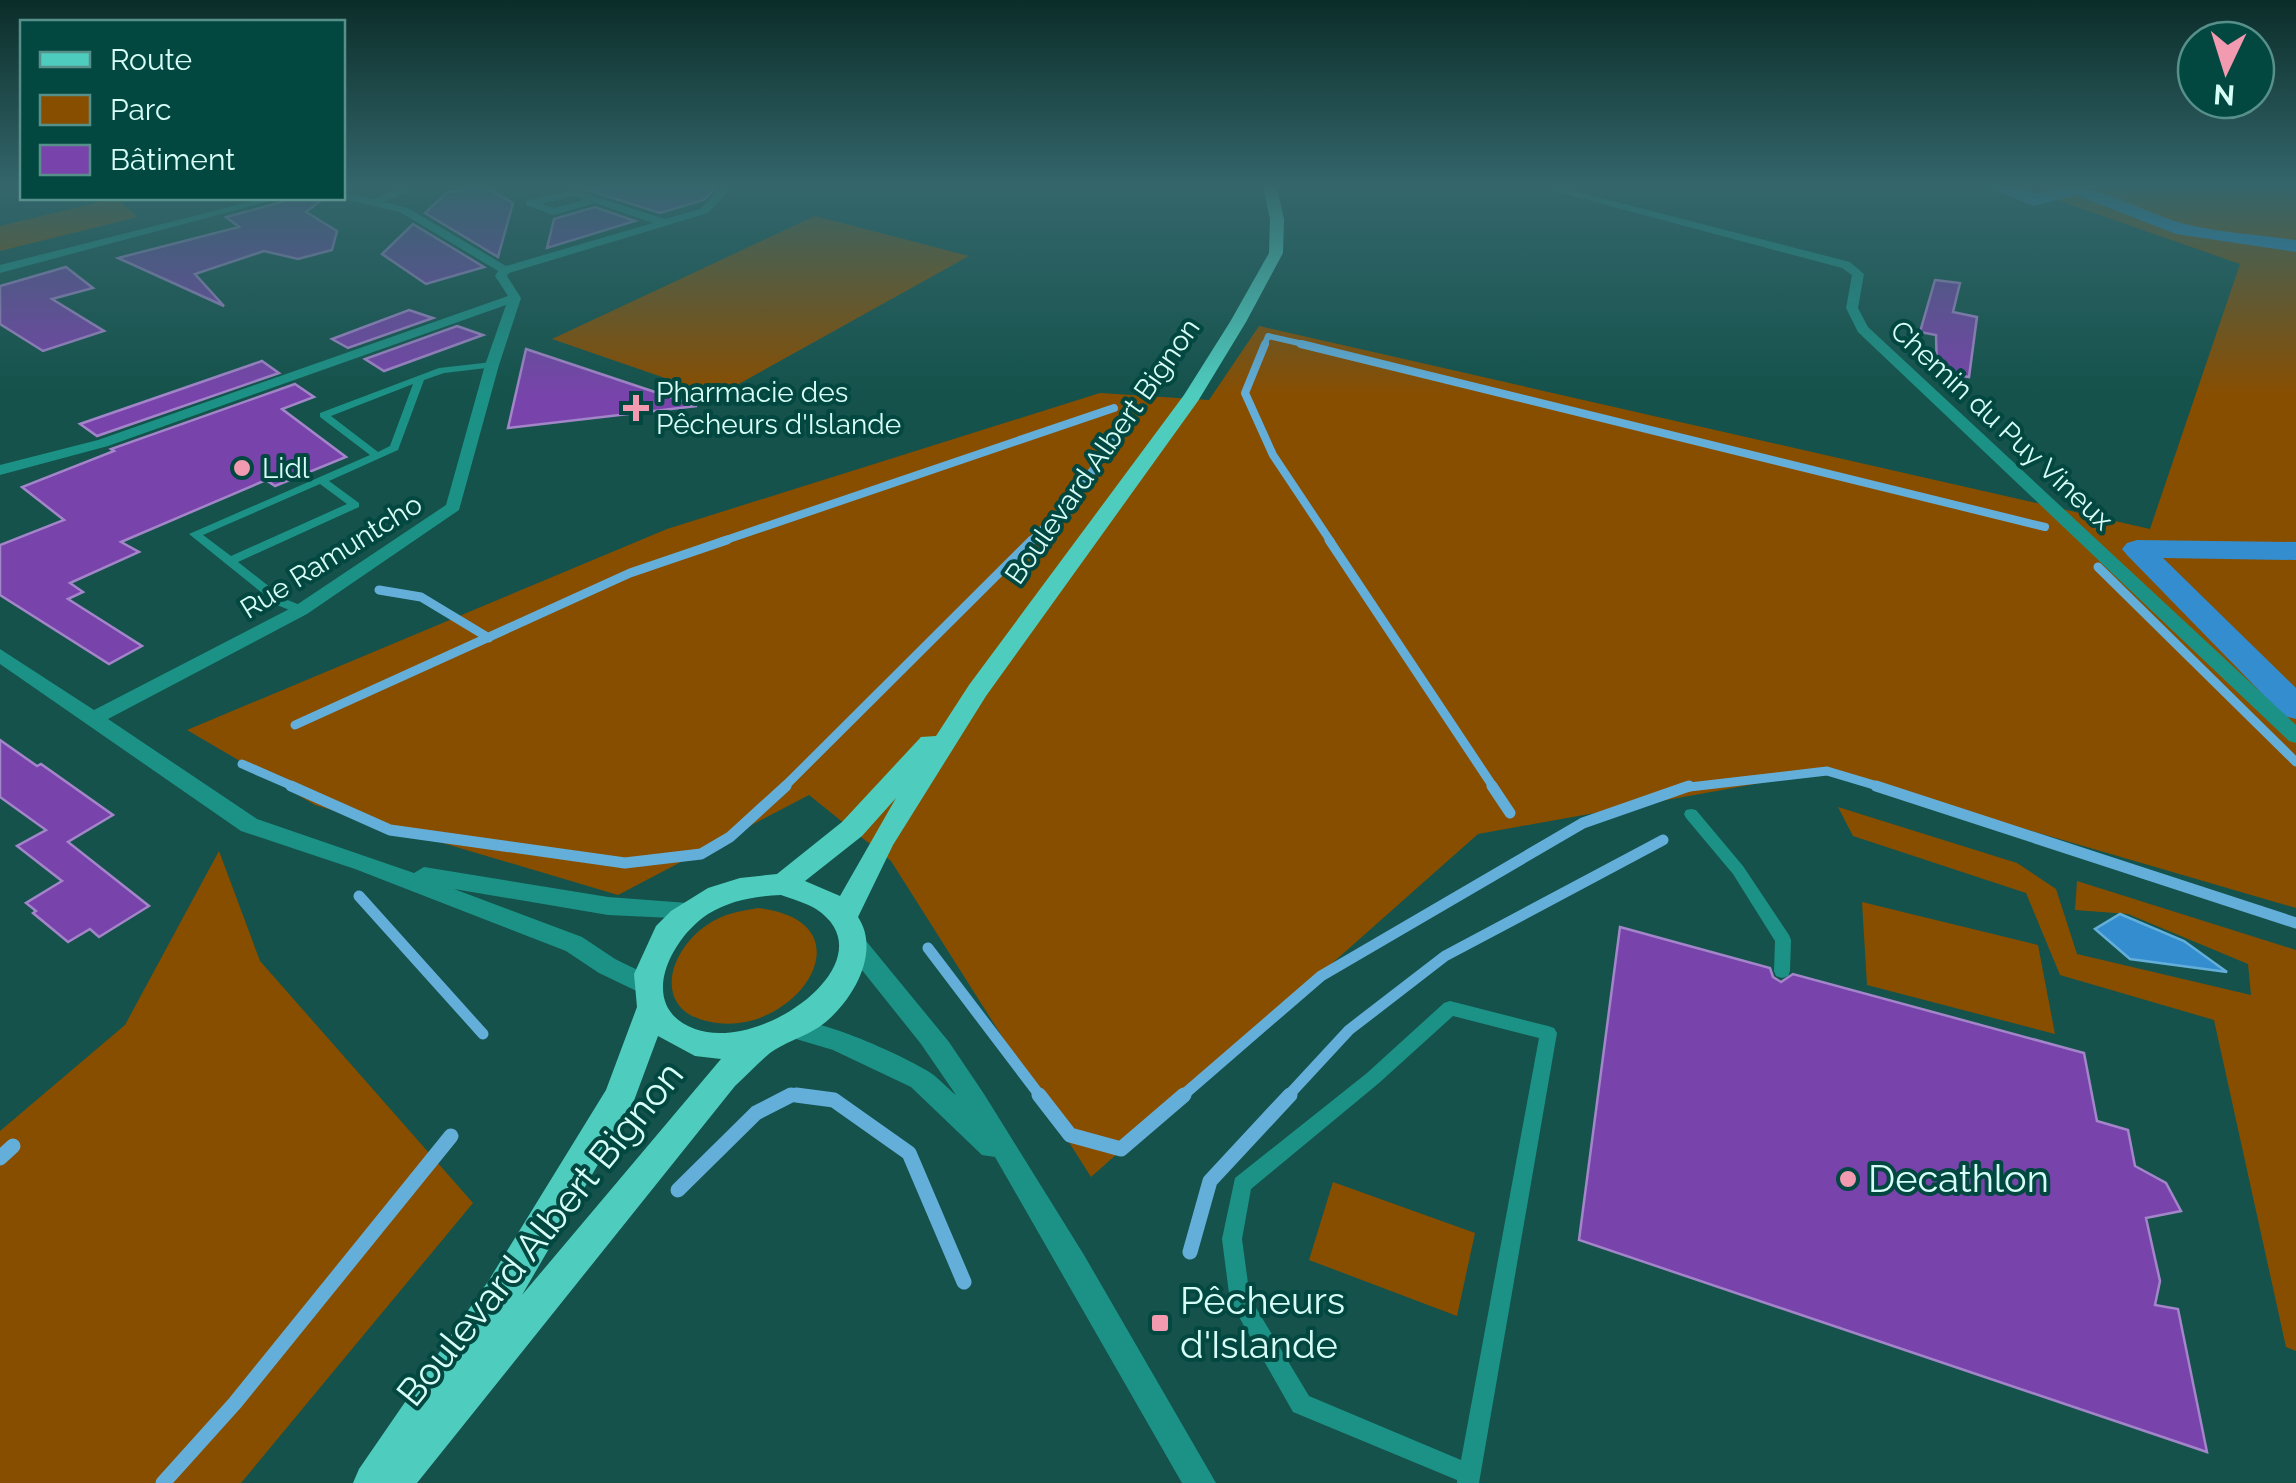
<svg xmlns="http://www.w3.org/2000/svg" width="2296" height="1483" font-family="Raleway,sans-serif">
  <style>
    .green { fill: #884e00 }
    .water { fill: #338dce; stroke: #64afda; stroke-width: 2.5 }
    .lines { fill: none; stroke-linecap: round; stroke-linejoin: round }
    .stream-far4 { stroke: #64afda; stroke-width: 6 }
    .stream-far3 { stroke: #64afda; stroke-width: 8 }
    .stream-far2 { stroke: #64afda; stroke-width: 9 }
    .stream-far1 { stroke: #64afda; stroke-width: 11 }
    .stream { stroke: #64afda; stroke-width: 15 }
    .canal { fill: #338dce; fill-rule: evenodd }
    .building { fill: #7844ab; stroke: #a385c9; stroke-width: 2.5 }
    .lane { fill: #1c9286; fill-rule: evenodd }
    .street { fill: #1c9286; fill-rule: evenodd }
    .primary { fill: #4ecdbe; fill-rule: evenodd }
    .poi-dot { fill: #f29aaf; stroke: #034741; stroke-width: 4 }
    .labels { text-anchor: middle; stroke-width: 8; stroke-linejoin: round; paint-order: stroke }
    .far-poi-label { font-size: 28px; fill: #d6fef7; stroke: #034741; text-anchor: start }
    .far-street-label { font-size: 28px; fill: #d6fef7; stroke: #034741 }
    .near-poi-label { font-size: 38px; fill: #d6fef7; stroke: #034741; text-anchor: start }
    .near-street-label { font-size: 38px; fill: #d6fef7; stroke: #034741 }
  </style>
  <rect width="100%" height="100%" fill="#14524b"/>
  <path class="green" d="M 2023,188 L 2296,188 L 2296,908 L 1827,771 L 1478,834 L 1091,1177 L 891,861 L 809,795 L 618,895 L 315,805 L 187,730 L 667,529 L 1100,393 L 1209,400 L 1259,326 L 2150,529 L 2240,264 Z
    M 116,198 L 138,217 L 0,251 L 0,226 Z
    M 815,216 L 969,256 L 717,396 L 552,339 Z
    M 1838,807 L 2017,863 L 2056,889 L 2077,954 L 2251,995 L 2248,964 L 2128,914 L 2075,910 L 2077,881 L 2296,950 L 2296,1351 L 2286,1347 L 2214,1020 L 2060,975 L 2026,893 L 1853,836 Z
    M 219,851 L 260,961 L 473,1203 L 241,1483 L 0,1483 L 0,1131 L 125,1025 Z
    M 1862,902 L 2038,945 L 2055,1034 L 1867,985 Z
    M 758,908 C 875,922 795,1039 711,1022 C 651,1011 668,951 707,925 C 722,914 740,911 758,908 Z
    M 1333,1182 L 1475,1233 L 1457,1316 L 1309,1260 Z"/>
  <path class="water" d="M 2120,914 L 2184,941 L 2227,972 L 2130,959 L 2095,929 Z"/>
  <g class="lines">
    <path class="stream-far4" d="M 1264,346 L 1268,336 L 1312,346"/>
    <path class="stream-far3" d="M 1265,344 L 1245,393 L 1273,455 L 1331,542
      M 1301,344 L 2045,527
      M 720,542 L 1114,408
      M 1030,542 L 1071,501 L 1122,429"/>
    <path class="stream-far2" d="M 1329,540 L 1494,788
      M 2098,567 L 2296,762
      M 379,590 L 421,597 L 489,638
      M 295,725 L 630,573 L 727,540
      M 242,764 L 297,788
      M 783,788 L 1032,540
      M 1681,788 L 1827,771 L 1884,788"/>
    <path class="stream-far1" d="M 291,786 L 390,830 L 625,863 L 701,854 L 730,837 L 786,786
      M 1492,786 L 1510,813
      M 1876,786 L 2296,923
      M 359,896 L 483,1034
      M 928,948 L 1041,1097
      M 786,1097 L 792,1094 L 814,1097
      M 1181,1097 L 1321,976 L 1583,823 L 1689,786
      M 1287,1097 L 1349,1030 L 1445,956 L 1663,840"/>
    <path class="stream" d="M 796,1095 L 834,1100 L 909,1153 L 964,1282
      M 1039,1095 L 1070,1135 L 1121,1149 L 1184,1095
      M 0,1158 L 13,1146
      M 678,1190 L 756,1113 L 791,1095
      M 1190,1252 L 1210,1181 L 1290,1095
      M 163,1483 L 235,1403 L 451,1136"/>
    <path class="canal" d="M 1988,188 L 2017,188 L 2035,194 C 2095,174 2133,212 2189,225 C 2224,233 2261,235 2296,240 L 2296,252 L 2176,234 L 2076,195 L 2034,206 Z
      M 2137,540 L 2296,542 L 2296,560 L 2163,558 L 2296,688 L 2296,719 L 2284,716 L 2127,555 L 2122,549 L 2127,543 Z"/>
  </g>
  <path class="building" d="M 464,188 L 487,188 L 513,203 L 498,257 L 425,213 L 446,193 Z
    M 581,188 L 715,188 L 704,200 L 660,213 Z
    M 285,198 L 324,198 L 306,212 L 337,231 L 332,250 L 298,259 L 264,251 L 195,274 L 224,306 L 118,258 L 239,227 L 226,217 L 282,202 Z
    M 595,207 L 635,221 L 547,248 L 554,219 Z
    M 413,224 L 484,267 L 426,284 L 382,254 Z
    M 66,267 L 93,288 L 52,299 L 104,331 L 43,351 L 0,324 L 0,286 Z
    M 1935,280 L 1960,283 L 1953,312 L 1977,317 L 1969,377 L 1937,372 L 1936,335 L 1920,332 Z
    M 409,310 L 433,318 L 348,348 L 332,339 Z
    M 457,326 L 483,335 L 384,371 L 365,359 Z
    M 526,349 L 697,406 L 508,428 Z
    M 262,361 L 279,373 L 97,436 L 80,424 Z
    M 295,384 L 314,397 L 282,409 L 346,457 L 275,486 L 266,480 L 121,542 L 139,552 L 70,583 L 83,592 L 68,599 L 142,646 L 109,664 L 0,595 L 0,545 L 64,520 L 22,487 L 114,451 L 111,449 Z
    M 0,740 L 37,766 L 41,764 L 113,815 L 68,842 L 149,906 L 99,937 L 90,929 L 68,942 L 33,913 L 36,911 L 26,903 L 62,881 L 17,846 L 46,830 L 0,797 Z
    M 1620,927 L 1770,968 L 1773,977 L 1781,982 L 1793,974 L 2084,1053 L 2097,1121 L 2128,1130 L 2135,1166 L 2166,1183 L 2181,1211 L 2146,1218 L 2160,1281 L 2155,1305 L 2178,1309 L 2207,1452 L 1579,1240 Z"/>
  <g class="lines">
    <path class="lane" d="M 492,362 L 497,365 L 495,367 L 444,373 L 424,380 L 398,450 L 329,481 L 359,503 L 359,507 L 238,562 L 285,599 L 305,607 L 307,610 L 305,613 L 297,613 L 277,605 L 189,534 L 370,455 L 320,417 L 320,413 L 439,368 ZM 413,384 L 390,446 L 378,452 L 331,416 ZM 320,484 L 347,504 L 231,556 L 203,535 Z
      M 1691,809 L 1696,810 L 1743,866 L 1789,935 L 1791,940 L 1790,971 L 1788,976 L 1782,978 L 1776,976 L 1774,971 L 1775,941 L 1733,874 L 1686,818 L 1684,814 L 1686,810 Z
      M 1450,1001 L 1548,1026 L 1554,1028 L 1557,1033 L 1479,1483 L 1457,1483 L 1457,1480 L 1293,1412 L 1230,1301 L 1222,1239 L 1235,1178 L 1367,1073 L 1444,1003 ZM 1453,1016 L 1539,1038 L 1461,1460 L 1309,1396 L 1250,1298 L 1242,1239 L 1251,1189 L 1379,1083 Z"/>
    <path class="street" d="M 401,188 L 417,188 L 384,202 L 408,208 L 506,266 L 653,223 L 595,203 L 554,215 L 526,205 L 526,201 L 574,190 L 665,219 L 700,209 L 721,188 L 732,188 L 708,213 L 509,273 L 507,276 L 521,298 L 499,365 L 459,510 L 307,614 L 108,719 L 257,819 L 414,873 L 424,867 L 608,897 L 701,904 L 704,910 L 701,916 L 693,919 L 608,915 L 454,889 L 582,937 L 615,959 L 656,979 L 659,986 L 656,993 L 647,996 L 599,973 L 566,951 L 355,869 L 241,831 L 0,664 L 0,649 L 94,710 L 295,606 L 446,505 L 485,365 L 506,305 L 108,446 L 0,475 L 0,465 L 98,440 L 508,296 L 495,276 L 498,271 L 400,212 L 339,198 L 342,198 L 342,192 L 373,199 ZM 573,196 L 584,200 L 554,208 L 542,204 Z
      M 1543,188 L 1562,188 L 1850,262 L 1864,274 L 1858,308 L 1868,327 L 2296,725 L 2296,743 L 2289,741 L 1858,332 L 1846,308 L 1852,275 L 1842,268 Z
      M 265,198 L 281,198 L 0,273 L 0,265 Z
      M 854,934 L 862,936 L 949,1042 L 984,1094 L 1084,1255 L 1216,1483 L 1182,1483 L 995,1157 L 982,1155 L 911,1087 L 833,1050 L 786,1036 L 783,1029 L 786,1022 C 811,1013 901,1055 926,1070 C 937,1076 946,1087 956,1095 L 921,1044 L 846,950 L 842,943 L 846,936 Z"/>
    <path class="primary" d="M 1263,188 L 1277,188 L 1284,219 L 1283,253 L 1246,322 L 1198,401 L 986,696 L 893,845 L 858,917 C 882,953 851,1005 819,1027 C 804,1037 783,1043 770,1053 C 758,1063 747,1075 735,1086 L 417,1483 L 353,1483 L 359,1469 L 489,1280 L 606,1090 L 637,1007 L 634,974 L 656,926 L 671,911 L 708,888 L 740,878 L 777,874 L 842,822 L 921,737 L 936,736 L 969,685 L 1184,395 L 1230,322 L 1269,253 L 1270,219 ZM 896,798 L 840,896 L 805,881 L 862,836 ZM 781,895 C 792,899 806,903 816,909 C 892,959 762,1054 695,1029 C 635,1007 671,938 708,914 C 731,900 755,896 781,895 ZM 658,1036 L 695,1056 L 721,1059 L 522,1295 L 632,1106 Z"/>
  </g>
  <linearGradient id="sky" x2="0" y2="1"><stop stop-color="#0b2d29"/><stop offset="0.47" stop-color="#34666c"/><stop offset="1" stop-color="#34666c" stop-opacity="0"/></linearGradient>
  <rect width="2296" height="396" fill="url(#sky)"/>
  <g class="poi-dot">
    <path d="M631 393h10v10h10v10h-10v10h-10v-10h-10v-10h10z"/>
    <circle cx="242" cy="468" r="10"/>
    <circle cx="1848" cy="1179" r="10"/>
    <rect x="1150" y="1313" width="20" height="20" rx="5"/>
  </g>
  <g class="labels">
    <g class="far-poi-label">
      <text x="656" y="402">Pharmacie des<tspan x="656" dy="32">Pêcheurs d'Islande</tspan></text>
      <text x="262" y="478">Lidl</text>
    </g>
    <g class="far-street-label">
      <text transform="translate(2002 425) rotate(43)" y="10">Chemin du Puy Vineux</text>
      <text transform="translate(1102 451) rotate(-55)" y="10">Boulevard Albert Bignon</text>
      <text transform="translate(331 556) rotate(-32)" y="10">Rue Ramuntcho</text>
    </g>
    <g class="near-poi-label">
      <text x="1868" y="1192">Decathlon</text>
      <text x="1180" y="1314">Pêcheurs<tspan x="1180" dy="44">d'Islande</tspan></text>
    </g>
    <g class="near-street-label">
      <text transform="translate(540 1234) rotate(-51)" y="13">Boulevard Albert Bignon</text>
    </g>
  </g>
  <rect x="20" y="20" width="325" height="180" fill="#034741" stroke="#57908a" stroke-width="2.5"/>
  <rect x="40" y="52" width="50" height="15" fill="#4ecdbe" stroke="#57908a" stroke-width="2.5"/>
  <text x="110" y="70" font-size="30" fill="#d6fef7">Route</text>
  <rect x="40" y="95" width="50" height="30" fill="#884e00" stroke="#57908a" stroke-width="2.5"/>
  <text x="110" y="120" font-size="30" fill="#d6fef7">Parc</text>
  <rect x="40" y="145" width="50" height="30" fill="#7844ab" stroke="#57908a" stroke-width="2.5"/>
  <text x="110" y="170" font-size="30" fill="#d6fef7">Bâtiment</text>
  <g transform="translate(2226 70) rotate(184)"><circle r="48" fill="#034741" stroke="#57908a" stroke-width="2.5"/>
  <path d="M0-8L18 38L0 25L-18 38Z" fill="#f29aaf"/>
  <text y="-15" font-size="28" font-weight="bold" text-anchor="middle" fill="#d6fef7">N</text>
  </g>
</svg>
